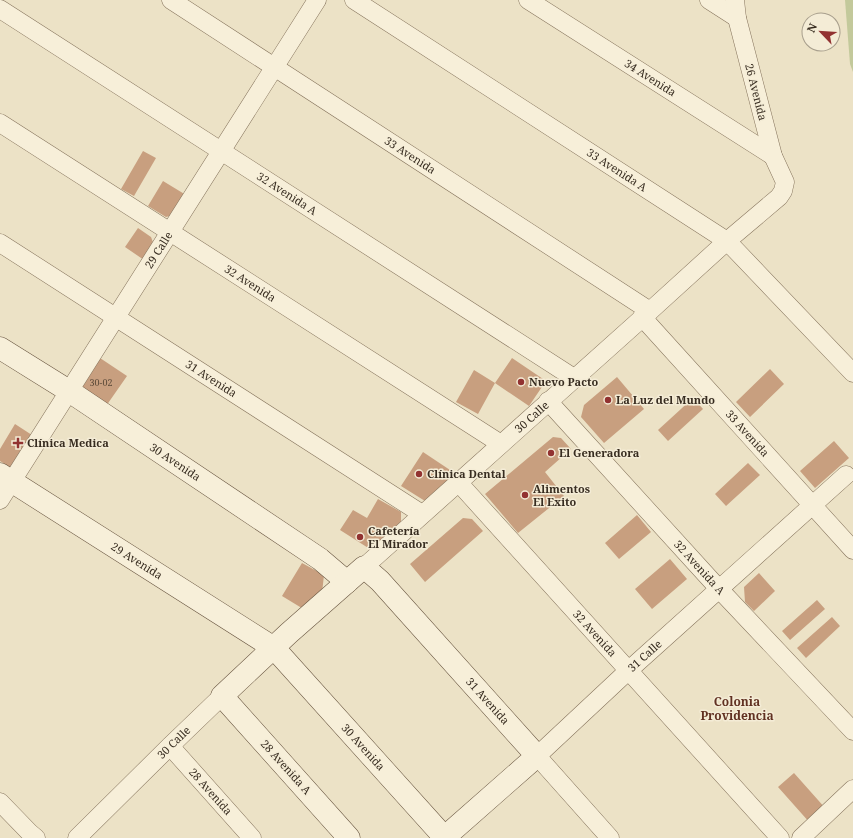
<svg xmlns="http://www.w3.org/2000/svg" width="853" height="838" font-family="'Noto Serif',serif">
  <style>
    .green { fill: #c3c99b }
    .building { fill: #c89f7f }
    .lines { fill: none; stroke-linecap: round; stroke-linejoin: round }
    .street-casing { stroke: #86745d; stroke-width: 19 }
    .secondary-casing { stroke: #685540; stroke-width: 23 }
    .street { stroke: #f7efd9; stroke-width: 18 }
    .secondary { stroke: #f7efd9; stroke-width: 22 }
    .poi-dot { fill: #923231; stroke: #f4ecd6; stroke-width: 1.5 }
    .labels { text-anchor: middle; stroke-width: 3; stroke-linejoin: round; paint-order: stroke }
    .number-label { font-size: 9px; fill: #5b4938 }
    .street-label { font-size: 11px; fill: #372c20; stroke: #f4ecd6 }
    .poi-label { font-size: 11px; font-weight: bold; fill: #372c20; stroke: #f4ecd6; text-anchor: start }
    .neighbourhood-label { font-size: 12px; font-weight: bold; fill: #613122; stroke: #f4ecd6 }
  </style>
  <rect width="100%" height="100%" fill="#ece2c6"/>
  <path class="green" d="M 845,0 L 853,0 L 853,72 L 850,64 Z"/>
  <path class="building" d="M 143,151 L 156,158 L 134,196 L 121,189 Z
    M 163,181 L 186,195 L 173,215 L 166,217 L 148,206 Z
    M 138,228 L 151,237 L 154,245 L 144,260 L 125,247 Z
    M 97,356 L 127,376 L 104,409 L 75,389 Z
    M 512,358 L 546,381 L 529,406 L 495,383 Z
    M 770,369 L 784,384 L 750,417 L 736,402 Z
    M 474,370 L 495,383 L 478,414 L 456,402 Z
    M 617,377 L 644,409 L 604,443 L 581,417 L 584,405 Z
    M 693,398 L 703,409 L 668,441 L 658,430 Z
    M 15,424 L 35,437 L 14,470 L 0,461 L 0,449 Z
    M 553,437 L 561,438 L 571,449 L 545,472 L 564,496 L 518,533 L 485,494 Z
    M 834,441 L 849,458 L 815,488 L 800,471 Z
    M 423,452 L 456,474 L 425,501 L 401,486 Z
    M 748,463 L 760,475 L 726,506 L 715,494 Z
    M 378,499 L 401,512 L 401,523 L 373,551 L 340,530 L 353,510 L 367,518 Z
    M 637,515 L 651,532 L 619,559 L 605,543 Z
    M 463,518 L 472,519 L 483,531 L 425,582 L 410,564 Z
    M 670,559 L 687,579 L 652,609 L 635,589 Z
    M 302,563 L 324,575 L 322,593 L 305,610 L 282,596 Z
    M 759,573 L 775,591 L 754,611 L 745,602 L 744,587 Z
    M 817,600 L 825,609 L 790,640 L 782,631 Z
    M 832,617 L 840,626 L 806,658 L 797,648 Z
    M 794,773 L 826,809 L 810,823 L 778,787 Z"/>
  <g class="lines">
    <defs>
      <g id="street">
        <path id="s1" d="M 171,0 L 650,311"/>
        <path id="s2" d="M 354,0 L 727,241 L 853,373"/>
        <path id="s3" d="M 528,0 L 773,156"/>
        <path d="M 709,0 L 737,18"/>
        <path id="s4" d="M 0,9 L 574,378"/>
        <path id="s5" d="M 0,123 L 501,444"/>
        <path id="s6" d="M 0,243 L 422,514"/>
        <path id="s7" d="M 642,317 L 853,550"/>
        <path id="s8" d="M 548,401 L 720,590 L 853,731"/>
        <path id="s9" d="M 458,482 L 780,838"/>
        <path id="s10" d="M 0,500 L 317,0"/>
        <path id="s11" d="M 364,567 L 650,311 L 727,241 L 779,197 L 783,191 L 785,182 L 773,156 L 737,18 L 735,0"/>
        <path id="s12" d="M 170,746 L 252,838"/>
        <path d="M 0,802 L 30,833 L 36,838"/>
        <path id="s13" d="M 77,838 L 170,746 L 222,696"/>
        <path id="s14" d="M 610,838 L 537,756 L 629,670 L 846,475"/>
        <path d="M 801,838 L 853,789"/>
      </g>
      <g id="secondary">
        <path id="s15" d="M 0,348 L 69,391 L 320,559 L 347,582"/>
        <path id="s16" d="M 0,474 L 274,648 L 445,838"/>
        <path id="s17" d="M 349,838 L 222,696 L 289,633 L 364,567 L 380,581 L 537,756 L 445,837"/>
      </g>
    </defs>
    <use href="#street" class="street-casing"/>
    <use href="#secondary" class="secondary-casing"/>
    <use href="#street" class="street"/>
    <use href="#secondary" class="secondary"/>
  </g>
  <g class="poi-dot">
    <circle cx="521" cy="382" r="4"/>
    <circle cx="608" cy="400" r="4"/>
    <path d="M16 437h4v4h4v4h-4v4h-4v-4h-4v-4h4z"/>
    <circle cx="551" cy="453" r="4"/>
    <circle cx="419" cy="474" r="4"/>
    <circle cx="525" cy="495" r="4"/>
    <circle cx="360" cy="537" r="4"/>
  </g>
  <g class="labels">
    <g class="number-label">
      <text x="101" y="386">30-02</text>
    </g>
    <g class="street-label">
      <text dy="4" stroke="none"><textPath href="#s3" startOffset="145">34 Avenida</textPath></text>
      <text transform="translate(756 92) rotate(76)" y="4">26 Avenida</text>
      <text dy="4" stroke="none"><textPath href="#s1" startOffset="285">33 Avenida</textPath></text>
      <text dy="4" stroke="none"><textPath href="#s2" startOffset="313">33 Avenida A</textPath></text>
      <text dy="4" stroke="none"><textPath href="#s4" startOffset="341">32 Avenida A</textPath></text>
      <text dy="4" stroke="none"><textPath href="#s10" startOffset="296">29 Calle</textPath></text>
      <text dy="4" stroke="none"><textPath href="#s5" startOffset="297">32 Avenida</textPath></text>
      <text dy="4" stroke="none"><textPath href="#s6" startOffset="251">31 Avenida</textPath></text>
      <text dy="4" stroke="none"><textPath href="#s11" startOffset="225">30 Calle</textPath></text>
      <text dy="4" stroke="none"><textPath href="#s7" startOffset="157">33 Avenida</textPath></text>
      <text dy="4" stroke="none"><textPath href="#s15" startOffset="209">30 Avenida</textPath></text>
      <text dy="4" stroke="none"><textPath href="#s16" startOffset="162">29 Avenida</textPath></text>
      <text dy="4" stroke="none"><textPath href="#s8" startOffset="225">32 Avenida A</textPath></text>
      <text dy="4" stroke="none"><textPath href="#s9" startOffset="204">32 Avenida</textPath></text>
      <text dy="4" stroke="none"><textPath href="#s14" startOffset="257">31 Calle</textPath></text>
      <text dy="4" stroke="none"><textPath href="#s17" startOffset="565">31 Avenida</textPath></text>
      <text dy="4" stroke="none"><textPath href="#s13" startOffset="136">30 Calle</textPath></text>
      <text dy="4" stroke="none"><textPath href="#s16" startOffset="458">30 Avenida</textPath></text>
      <text transform="translate(286 767) rotate(48)" y="4">28 Avenida A</text>
      <text dy="4" stroke="none"><textPath href="#s12" startOffset="61">28 Avenida</textPath></text>
    </g>
    <g class="poi-label">
      <text x="529" y="386">Nuevo Pacto</text>
      <text x="616" y="404">La Luz del Mundo</text>
      <text x="27" y="447">Clínica Medica</text>
      <text x="559" y="457">El Generadora</text>
      <text x="427" y="478">Clínica Dental</text>
      <text x="533" y="493">Alimentos<tspan x="533" dy="13">El Exito</tspan></text>
      <text x="368" y="535">Cafetería<tspan x="368" dy="13">El Mirador</tspan></text>
    </g>
    <g class="neighbourhood-label">
      <text x="737" y="706">Colonia<tspan x="737" dy="14">Providencia</tspan></text>
    </g>
  </g>
  <g transform="translate(821 32) rotate(295)"><circle r="19" fill="#f4ecd6" stroke="#a89f8d"/>
  <path d="M0-3L7 15L0 10L-7 15Z" fill="#923231"/>
  <text y="-6" font-size="11" font-weight="bold" text-anchor="middle" fill="#372c20">N</text>
  </g>
</svg>
